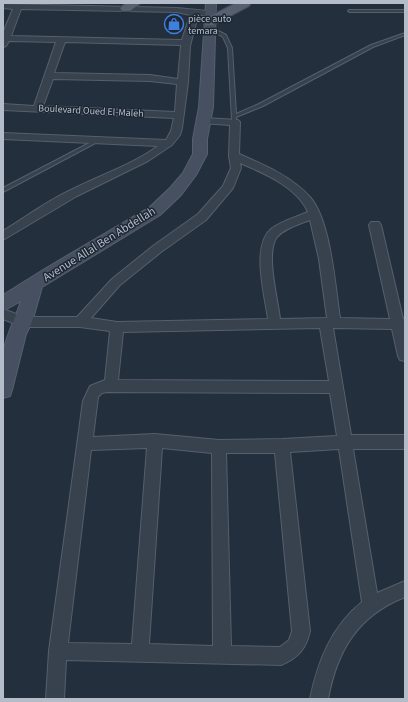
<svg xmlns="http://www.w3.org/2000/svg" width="408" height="702" font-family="'Source Sans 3',sans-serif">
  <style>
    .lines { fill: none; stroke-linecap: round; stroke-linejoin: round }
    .lane-casing { stroke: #565f6c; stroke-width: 2 }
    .street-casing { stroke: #565f6c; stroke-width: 2 }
    .secondary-casing { stroke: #565f6c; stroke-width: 2 }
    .primary-casing { stroke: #414a57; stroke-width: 2 }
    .lane { fill: #38414e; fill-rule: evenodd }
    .street { fill: #38414e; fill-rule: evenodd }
    .secondary { fill: #465061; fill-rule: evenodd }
    .primary { fill: #56606e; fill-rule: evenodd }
    .labels { text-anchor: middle; stroke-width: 3; stroke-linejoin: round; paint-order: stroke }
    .far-poi-label { font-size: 10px; fill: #b4bcc9; stroke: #1d2633; text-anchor: start }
    .far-street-label { font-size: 10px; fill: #b4bcc9; stroke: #1d2633 }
    .street-label { font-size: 12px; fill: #b4bcc9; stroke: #1d2633 }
  </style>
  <rect width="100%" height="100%" fill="#242f3e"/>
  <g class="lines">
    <defs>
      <path id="lane" d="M 349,10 L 405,10 L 405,12 L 350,12 L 348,11 Z
        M 207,26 L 209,26 L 226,35 L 232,48 L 236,114 L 259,104 L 371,45 L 405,33 L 405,35 L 373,47 L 263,106 L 236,117 L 236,120 L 234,121 L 232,120 L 228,48 L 223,37 L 207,28 Z
        M 97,139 L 101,139 L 101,140 L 3,192 L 3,188 Z"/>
      <path id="street" d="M 3,4 L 177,8 C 184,9 209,10 213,13 L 209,15 L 198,15 L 190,46 L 188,82 L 182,128 L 180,135 L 172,145 L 148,161 L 77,196 L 3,240 L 3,231 C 26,217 47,201 71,190 C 100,175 132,165 158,146 L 3,139 L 3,133 L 166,140 L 171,131 L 174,118 L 3,110 L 3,104 L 34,106 L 56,42 L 9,41 L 6,46 L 3,47 L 3,33 L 13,9 L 3,8 ZM 21,9 L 177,12 L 190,15 L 182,40 L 11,36 ZM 65,42 L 181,45 L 178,79 L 150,75 L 54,73 ZM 53,79 L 150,81 L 177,84 L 175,112 L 43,106 Z
        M 204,118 L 238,120 L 240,122 L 239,154 C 264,165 291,176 310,197 C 331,221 335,286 340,318 L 390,319 L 369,225 L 371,222 L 379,222 L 381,225 L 403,319 L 405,319 L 405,361 L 400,360 L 398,356 L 392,329 L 333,328 L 351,435 L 405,435 L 405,449 L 353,449 L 377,593 L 405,581 L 405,597 C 357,616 337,651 328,699 L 310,699 C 318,661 331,627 362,602 L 339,449 L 290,452 L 310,631 C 306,649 298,658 281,665 L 66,660 L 64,699 L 46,699 L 49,651 L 83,401 L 90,386 L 105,380 L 110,331 L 80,327 L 23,327 L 3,319 L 3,309 L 24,317 L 77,317 L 112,279 L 153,246 L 198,214 L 223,186 L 231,168 L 229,156 L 230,125 L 201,123 L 199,121 L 201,119 ZM 240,163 C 264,173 297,187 308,212 C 296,217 281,221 271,229 C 251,246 265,296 268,319 L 117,322 L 91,318 L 120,285 L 161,252 L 206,220 L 233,188 L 241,168 ZM 310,220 L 319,259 L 327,318 L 280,319 C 278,299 265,253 277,237 C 285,228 300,224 310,220 ZM 320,328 L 329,381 L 118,380 L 123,332 ZM 107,392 L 330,393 L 337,436 L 282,439 L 219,440 L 155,434 L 93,437 L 98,397 L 102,393 ZM 147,448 L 132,644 L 68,643 L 91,450 ZM 162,448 L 212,453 L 213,646 L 149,644 ZM 226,453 L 275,453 L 292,631 L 289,640 L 280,647 L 231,646 Z"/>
      <path id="secondary" d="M 206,3 L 216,3 L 213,107 L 207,139 L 207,154 L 196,175 L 181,195 L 160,215 L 42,287 L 32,322 L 26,334 L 12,390 L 10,396 L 3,398 C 3,384 1,368 3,354 C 5,337 16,318 21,301 L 3,311 L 3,295 L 48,267 L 150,207 L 171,187 L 183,173 L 193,154 L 193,139 L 199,107 Z"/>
      <path id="primary" d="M 126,3 L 141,3 L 130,11 L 122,11 L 120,8 Z
        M 236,3 L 251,3 L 249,6 L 213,25 L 205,25 L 203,22 L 205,19 Z"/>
    </defs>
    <use href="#lane" class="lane-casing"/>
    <use href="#street" class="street-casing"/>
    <use href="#secondary" class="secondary-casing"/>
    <use href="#primary" class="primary-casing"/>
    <use href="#lane" class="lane"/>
    <use href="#street" class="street"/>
    <use href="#secondary" class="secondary"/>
    <use href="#primary" class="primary"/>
  </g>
  <defs>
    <symbol id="shop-ring" viewBox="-11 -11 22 22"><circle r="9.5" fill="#1d2633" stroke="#3f7fe0" stroke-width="1.5"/><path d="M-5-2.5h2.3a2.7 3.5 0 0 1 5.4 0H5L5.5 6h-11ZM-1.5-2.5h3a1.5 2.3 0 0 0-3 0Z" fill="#3f7fe0"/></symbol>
  </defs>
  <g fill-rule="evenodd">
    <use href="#shop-ring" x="163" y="13" width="22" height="22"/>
  </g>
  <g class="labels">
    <g class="far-poi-label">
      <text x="188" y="22">pièce auto<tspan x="188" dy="12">temara</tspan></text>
    </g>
    <g class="far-street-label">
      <text transform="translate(91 110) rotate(3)" y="4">Boulevard Oued El-Maleh</text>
    </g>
    <g class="street-label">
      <text transform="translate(99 244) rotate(-32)" y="4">Avenue Allal Ben Abdellah</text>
    </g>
  </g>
  <rect width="408" height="702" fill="none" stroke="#b4bcc9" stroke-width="8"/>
</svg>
